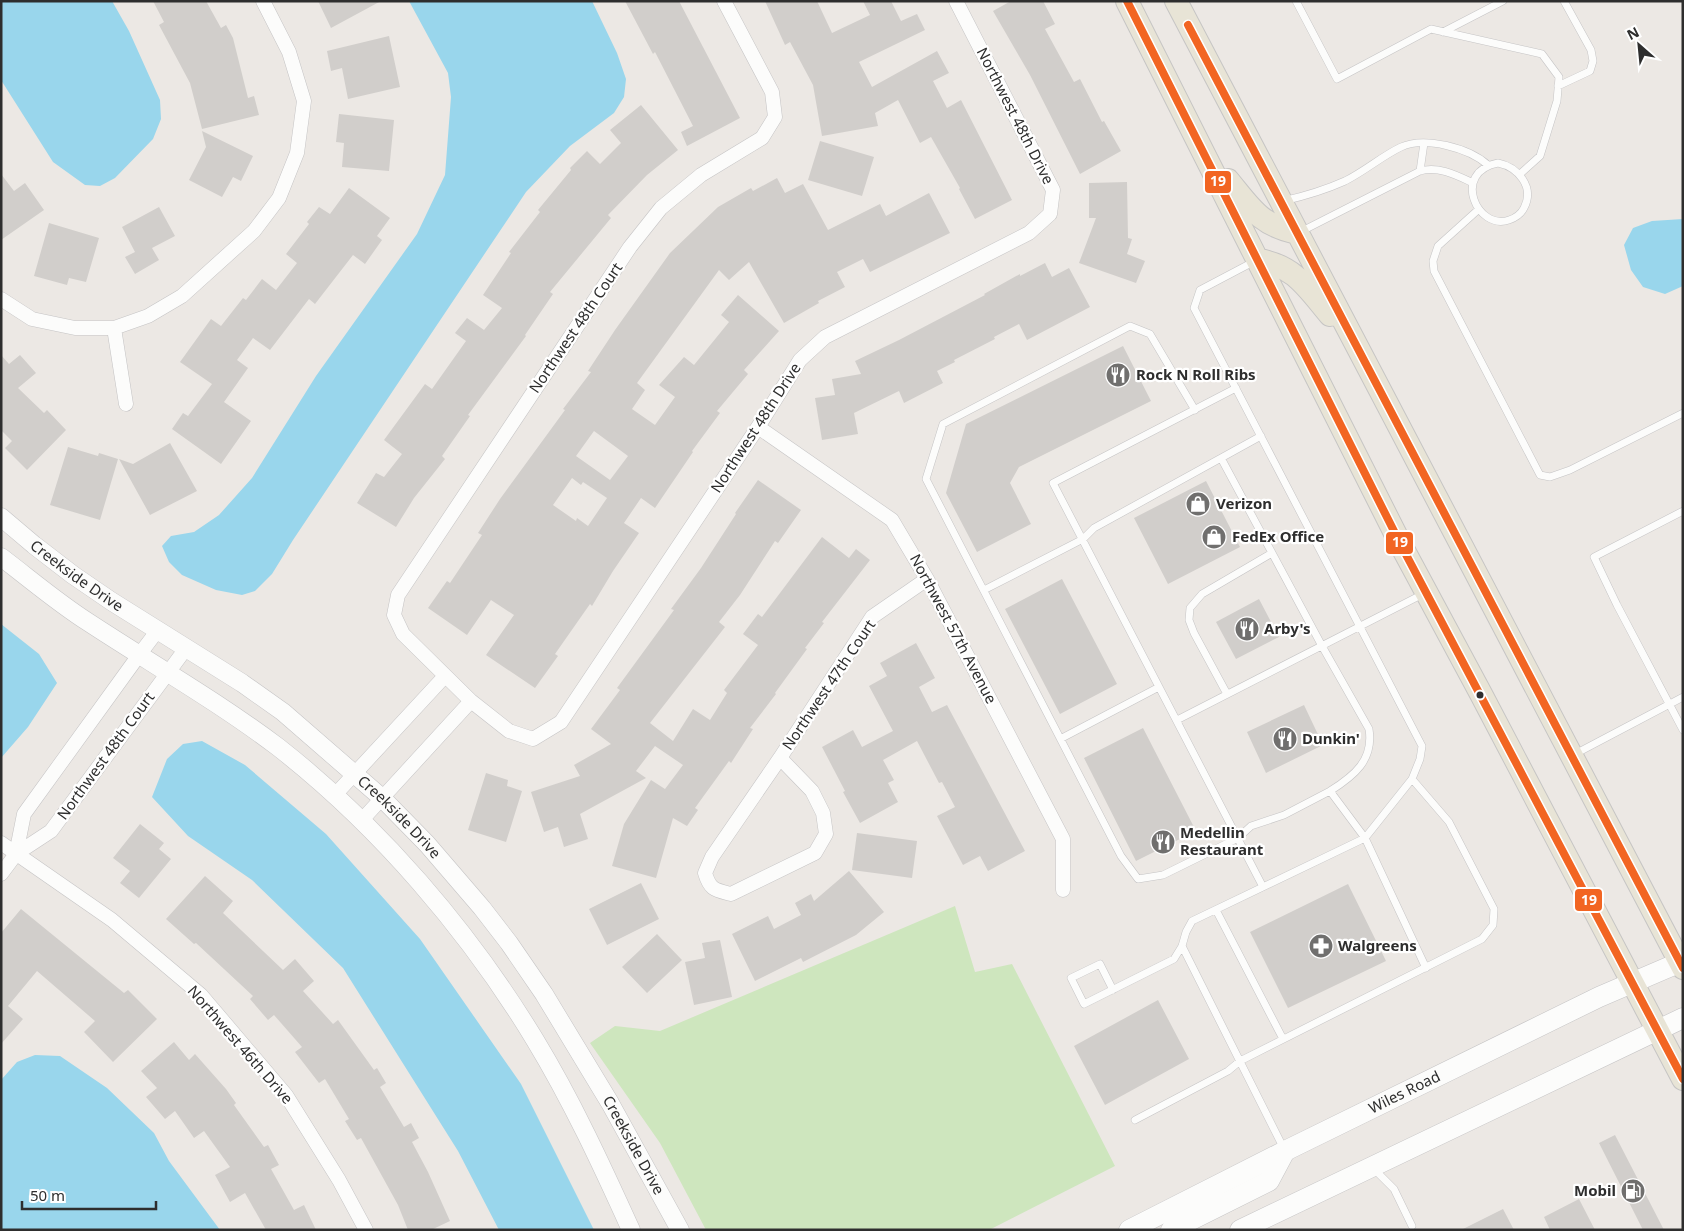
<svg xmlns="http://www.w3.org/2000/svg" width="1684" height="1231" font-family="'Noto Sans',sans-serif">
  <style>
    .green { fill: #cee6be }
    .water { fill: #99d6ec }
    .building { fill: #d1cecb; fill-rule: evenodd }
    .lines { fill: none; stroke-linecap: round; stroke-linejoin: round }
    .service-casing { stroke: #c5c4c5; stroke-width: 8 }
    .minor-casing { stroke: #c5c4c5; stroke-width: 15 }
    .tertiary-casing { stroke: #c5c4c5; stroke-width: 19 }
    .secondary-casing { stroke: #c5c4c5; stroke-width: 21 }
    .primary-casing { stroke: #c6c5c4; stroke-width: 24 }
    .service { stroke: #fcfcfb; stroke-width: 7 }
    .minor { stroke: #fcfcfb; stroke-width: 14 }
    .tertiary { stroke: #fcfcfb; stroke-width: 18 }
    .secondary { stroke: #fcfcfb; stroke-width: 20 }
    .primary { stroke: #e8e4d6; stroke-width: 22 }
    .bus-1-casing { stroke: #fff; stroke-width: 11 }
    .bus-1 { stroke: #f26522; stroke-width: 8 }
    .bus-dot { fill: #2e2e2e; stroke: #fff; stroke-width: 2 }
    .labels { text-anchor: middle; stroke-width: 4.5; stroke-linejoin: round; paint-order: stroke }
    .street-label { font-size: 15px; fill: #2e2e2e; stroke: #fff }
    .poi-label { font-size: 15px; font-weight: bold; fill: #2e2e2e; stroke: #fff; text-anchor: start }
    .line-badge { stroke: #fff; stroke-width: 2 }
    .badge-label { font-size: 14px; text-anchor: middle; font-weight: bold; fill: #fff }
  </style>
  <rect width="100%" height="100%" fill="#ece8e4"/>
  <path class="green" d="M 955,906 L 975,972 L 1012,964 L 1115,1166 L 989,1230 L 706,1230 L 660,1143 L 590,1043 L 615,1026 L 660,1031 Z"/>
  <path class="water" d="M 1,1 L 112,1 L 129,31 L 160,100 L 161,119 L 153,139 L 115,178 L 100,186 L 85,185 L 53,162 L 1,80 Z
    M 409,1 L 592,1 L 617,53 L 626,79 L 624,97 L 614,113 L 570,146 L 526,192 L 293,540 L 272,574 L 255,591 L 242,595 L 216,590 L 182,575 L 169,562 L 162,546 L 171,536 L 194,532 L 219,515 L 252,478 L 316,376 L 417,234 L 445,175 L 451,97 L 448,73 Z
    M 1683,219 L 1683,286 L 1665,294 L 1643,287 L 1631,270 L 1624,245 L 1633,228 L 1652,221 Z
    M 1,624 L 39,654 L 57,683 L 28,727 L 1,758 Z
    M 202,741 L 245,765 L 326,834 L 420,939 L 521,1084 L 594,1230 L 499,1230 L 458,1151 L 343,968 L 252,880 L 188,836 L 152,797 L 167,759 L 183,744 Z
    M 35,1055 L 60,1056 L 107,1088 L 154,1133 L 169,1161 L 220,1230 L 1,1230 L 1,1080 L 17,1062 Z"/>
  <path class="building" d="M 153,1 L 206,1 L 221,28 L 226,25 L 233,38 L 248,98 L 254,96 L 259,115 L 202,129 L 190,83 L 159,25 L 164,22 Z
    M 318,1 L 381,1 L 331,28 Z
    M 625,1 L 679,1 L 740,118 L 687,146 L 681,132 L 693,126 L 655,52 L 653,54 Z
    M 765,1 L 817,1 L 832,33 L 870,15 L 863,1 L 891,1 L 901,21 L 917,14 L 925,30 L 859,62 L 872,87 L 937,51 L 949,73 L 933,81 L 947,108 L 961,100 L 1012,200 L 975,219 L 959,189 L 960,188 L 931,137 L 920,143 L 898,100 L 875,113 L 878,126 L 822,136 L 813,85 L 790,42 L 785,45 Z
    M 1011,1 L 1043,1 L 1055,24 L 1045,29 L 1074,82 L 1080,79 L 1102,122 L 1104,121 L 1121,151 L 1080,174 L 1030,75 L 993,11 Z
    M 389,36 L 400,87 L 348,99 L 342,68 L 331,71 L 327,51 Z
    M 641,105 L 678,150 L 647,175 L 608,215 L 611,218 L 550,292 L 553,294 L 525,335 L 526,336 L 468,415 L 470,416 L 442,456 L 445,459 L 414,498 L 396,527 L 357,503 L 376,473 L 384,477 L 402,454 L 384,440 L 425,384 L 432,389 L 466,341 L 455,333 L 467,318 L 484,330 L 502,308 L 483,295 L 511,253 L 509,252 L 540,212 L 538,210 L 571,170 L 570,168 L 587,151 L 600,164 L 621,143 L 610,130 Z
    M 339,114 L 394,120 L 389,171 L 342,167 L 344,143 L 336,142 Z
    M 202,131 L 253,156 L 241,181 L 233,177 L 222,197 L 189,180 L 206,147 Z
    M 820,141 L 874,157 L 862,196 L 808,180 Z
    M 1,174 L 14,191 L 25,183 L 44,210 L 1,240 Z
    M 777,178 L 785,193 L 803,184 L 828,230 L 880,204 L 886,216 L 929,193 L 950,233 L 870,272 L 863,259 L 837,272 L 845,287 L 818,301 L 819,303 L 784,323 L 749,262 L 729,280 L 719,270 L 637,383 L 645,390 L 632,409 L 655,425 L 675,397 L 659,385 L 684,357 L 694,365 L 729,322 L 721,315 L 738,295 L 779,331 L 744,370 L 748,374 L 717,411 L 720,413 L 692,451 L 693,452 L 655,508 L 641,498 L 624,523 L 639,533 L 613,571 L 592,606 L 590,604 L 555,654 L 558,656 L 535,688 L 486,655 L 514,615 L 491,600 L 467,635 L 428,608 L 447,581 L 450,583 L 482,535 L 478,533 L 500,499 L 565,410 L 563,409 L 591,372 L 588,371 L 615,330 L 670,253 L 718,207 L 751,188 L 753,191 ZM 594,431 L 628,456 L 610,480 L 576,456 ZM 572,478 L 581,485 L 583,482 L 607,498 L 588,526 L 577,518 L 576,521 L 553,505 Z
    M 1127,182 L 1128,238 L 1132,239 L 1127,254 L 1145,261 L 1136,283 L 1079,263 L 1096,218 L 1089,218 L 1089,183 Z
    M 349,188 L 390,218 L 377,236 L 382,240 L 365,264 L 353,255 L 315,304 L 309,299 L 270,350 L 253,338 L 237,360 L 248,368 L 224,402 L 251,421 L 221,464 L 172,429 L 183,413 L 188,416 L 212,384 L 180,362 L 211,319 L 221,326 L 243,298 L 246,300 L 262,279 L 276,290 L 297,263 L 286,254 L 309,224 L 307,222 L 319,207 L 330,214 Z
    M 159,207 L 175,236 L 152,248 L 159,260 L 135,274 L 125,257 L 135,252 L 122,227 Z
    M 49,223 L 99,238 L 86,282 L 69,278 L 67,285 L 34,276 Z
    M 1045,263 L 1052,277 L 1069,268 L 1090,307 L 1027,340 L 1019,324 L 994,337 L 995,339 L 954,360 L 955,362 L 937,371 L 943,383 L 904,403 L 899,391 L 854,413 L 858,434 L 822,440 L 815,398 L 835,395 L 832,379 L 861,374 L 855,361 L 899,340 L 985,295 L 984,294 L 1020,274 L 1020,276 Z
    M 1123,346 L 1151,401 L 1019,467 L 1010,483 L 1031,524 L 977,552 L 946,493 L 966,424 Z
    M 1,355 L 9,364 L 20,355 L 36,373 L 18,388 L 44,413 L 47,410 L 66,430 L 27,470 L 5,448 L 12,441 L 1,430 Z
    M 170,443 L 197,491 L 150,515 L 119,459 L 133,464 Z
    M 68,447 L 98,456 L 99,453 L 118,459 L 100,520 L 50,505 Z
    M 758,480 L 801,510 L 778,543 L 775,541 L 740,595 L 719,622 L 725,627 L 650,723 L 673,741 L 693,709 L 710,720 L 727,693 L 724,690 L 758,645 L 743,634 L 758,614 L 762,617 L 822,537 L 849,558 L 856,549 L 870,560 L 822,622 L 824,623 L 805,648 L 807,649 L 775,693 L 776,694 L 750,728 L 753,729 L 731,763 L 729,761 L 695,808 L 698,810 L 687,826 L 673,818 L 656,878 L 612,866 L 624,824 L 651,780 L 665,789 L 683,765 L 655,746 L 636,771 L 646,778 L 580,814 L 588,839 L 564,847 L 558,827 L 544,832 L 531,792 L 580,776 L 574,765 L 611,744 L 591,729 L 620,690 L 617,688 L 674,610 L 671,609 L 701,568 L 736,514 L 735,513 Z
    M 1206,481 L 1240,547 L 1168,584 L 1134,518 Z
    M 1062,579 L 1117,684 L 1060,714 L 1005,609 Z
    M 1259,599 L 1279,637 L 1236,659 L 1216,622 Z
    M 916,643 L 935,678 L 919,687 L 932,712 L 947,705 L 1025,851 L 988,871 L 980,856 L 963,865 L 937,816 L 955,807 L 942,782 L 939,783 L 917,741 L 883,760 L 894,780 L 888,783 L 898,802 L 860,823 L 843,792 L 845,791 L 822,747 L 853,730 L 862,747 L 893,731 L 869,686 L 887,676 L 880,663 Z
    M 1304,705 L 1323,745 L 1266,773 L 1247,732 Z
    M 1143,728 L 1196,831 L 1136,861 L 1084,758 Z
    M 486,773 L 508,780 L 507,786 L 522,791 L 506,842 L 468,830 Z
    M 140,824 L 164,843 L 159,849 L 171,859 L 139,898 L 120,883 L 130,871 L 113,858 Z
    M 857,833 L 917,841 L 912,878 L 852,870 Z
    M 849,871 L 884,912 L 856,935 L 803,962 L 801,958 L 755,981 L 732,934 L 768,916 L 774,929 L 801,915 L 795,903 L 811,894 L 814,901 Z
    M 205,876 L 233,901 L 223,913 L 283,970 L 295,959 L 314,981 L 303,991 L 333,1024 L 338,1020 L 374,1070 L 377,1068 L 386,1083 L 380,1087 L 404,1127 L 411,1123 L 419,1138 L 412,1142 L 428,1172 L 450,1221 L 431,1230 L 408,1230 L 398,1205 L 361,1138 L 357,1140 L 345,1121 L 349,1119 L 325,1079 L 319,1083 L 295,1052 L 302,1047 L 274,1015 L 268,1020 L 250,999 L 253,996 L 196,943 L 194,944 L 166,919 Z
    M 641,883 L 659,919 L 607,945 L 589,909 Z
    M 1348,884 L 1386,961 L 1288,1008 L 1250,932 Z
    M 21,909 L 124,993 L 128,990 L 157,1019 L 113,1062 L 84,1032 L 95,1021 L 37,971 L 8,1006 L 23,1019 L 1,1044 L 1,933 Z
    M 657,934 L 682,960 L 647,993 L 622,967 Z
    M 720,940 L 732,997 L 694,1005 L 685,962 L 705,958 L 702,943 Z
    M 1158,1000 L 1189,1059 L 1105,1105 L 1074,1046 Z
    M 174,1042 L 189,1060 L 195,1054 L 226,1089 L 236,1103 L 234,1105 L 264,1147 L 268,1145 L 279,1165 L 271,1169 L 294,1210 L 304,1205 L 316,1230 L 266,1230 L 245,1193 L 230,1202 L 215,1175 L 230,1167 L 204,1131 L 194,1138 L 175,1111 L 165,1119 L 146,1097 L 157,1088 L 141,1071 Z
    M 1615,1135 L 1664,1230 L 1643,1230 L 1599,1143 Z
    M 1579,1199 L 1595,1230 L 1550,1230 L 1544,1217 Z
    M 1503,1209 L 1514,1230 L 1461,1230 Z"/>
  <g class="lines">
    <defs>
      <path id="service" d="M 1296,1 L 1337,79 L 1431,29 L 1542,54 L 1559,77 L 1557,101 L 1540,156 L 1520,174
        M 1443,32 L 1503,1
        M 1558,86 L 1590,71 L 1593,61 L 1591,50 L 1564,1
        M 1498,163 C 1518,167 1535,187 1524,208 C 1521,214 1515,218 1509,220 C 1477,231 1451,172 1498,163 Z
        M 1420,171 L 1424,143
        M 1283,201 C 1305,196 1325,190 1345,181 C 1365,171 1382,156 1401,147 C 1425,136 1469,148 1488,165
        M 1479,209 L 1438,246 L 1433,261 L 1434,271 L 1540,475 L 1550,477 L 1570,470 L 1683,413
        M 1300,232 L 1420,171 C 1439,166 1456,175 1473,183
        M 1255,261 L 1200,290 L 1194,308 L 1422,746 L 1420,759 L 1412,779 L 1365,838 L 1192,921 L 1186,932 L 1182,946 L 1284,1149
        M 1236,388 L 1053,483 L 1263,887
        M 1195,410 L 1150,334 L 1130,326 L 943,424 L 926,479 L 1121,856 L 1138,879 L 1163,875 L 1238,838 L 1251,826 L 1284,815 L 1330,791
        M 1221,458 L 1322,646 L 1369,729 C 1374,760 1354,776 1330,791 L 1365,838 L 1426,968
        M 1683,511 L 1594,557 L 1617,605 L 1683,730
        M 984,590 L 1083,539 L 1094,528 L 1261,436
        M 1227,694 L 1194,633 L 1189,620 L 1190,608 L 1202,594 L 1272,553
        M 1177,720 L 1423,594
        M 1062,738 L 1159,687
        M 1575,754 L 1683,697
        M 1216,910 L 1283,1039
        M 1113,990 L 1100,964 L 1071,978 L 1084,1004 L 1174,959 L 1182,946
        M 1135,1120 L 1228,1071 L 1240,1061 L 1482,939 L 1493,925 L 1494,909 L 1449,822 L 1412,779
        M 1374,1169 L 1394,1189 L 1412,1226"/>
      <path id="minor" d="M 724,1 L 772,92 L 775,117 L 762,138 L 701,175 L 661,208 L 630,247 L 398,595 L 394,615 L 403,634 L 471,701 L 509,731 L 533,739 L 561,722 L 758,427 L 800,360 L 825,337 L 1029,233 L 1050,214 L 1053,190 L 956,1
        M 1,299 L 32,319 L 75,328 L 114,328 L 148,316 L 182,296 L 254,231 L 279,198 L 297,153 L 304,101 L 289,52 L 263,1
        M 114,328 L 126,404
        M 758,427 L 892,520 L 927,579 L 1063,839 L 1063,890
        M 780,758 L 812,791 L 823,813 L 826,834 L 815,853 L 731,894 C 715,890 710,890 705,873 L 712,857 L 780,758 L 872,617 L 927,579
        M 334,796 L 445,676
        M 361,821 L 471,701
        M 1,843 L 112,920 L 201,995 L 286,1095 L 339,1180 L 366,1230
        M 16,854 L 24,814 L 139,655 L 158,630
        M 1,874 L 16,854 L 51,831 L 187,647"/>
      <g id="tertiary">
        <path id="s1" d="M 1,517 L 34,545 L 73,575 L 111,601 L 242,683 L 283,712 L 382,798 L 427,844 L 482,908 L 509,943 L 544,994 L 610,1103 L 680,1230"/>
        <path d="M 1,557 C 30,579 58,603 88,622 C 152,664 217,701 278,747 C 379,826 469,931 535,1040 C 572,1101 602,1166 631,1230"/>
      </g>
      <g id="secondary">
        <path id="s2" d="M 1129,1230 L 1285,1151 L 1599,997 L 1683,961"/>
        <path d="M 1171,1230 L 1269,1181 L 1285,1151"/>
        <path d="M 1240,1230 L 1683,1018"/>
      </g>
      <path id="primary" d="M 1127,1 L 1402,547 L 1481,694 L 1683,1079
        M 1176,1 L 1683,968
        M 1228,180 C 1251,208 1260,225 1297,233
        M 1258,260 C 1294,265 1308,289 1330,315"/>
    </defs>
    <use href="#service" class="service-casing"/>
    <use href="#minor" class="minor-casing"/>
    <use href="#tertiary" class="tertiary-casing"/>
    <use href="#secondary" class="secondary-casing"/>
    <use href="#primary" class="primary-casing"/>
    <use href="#service" class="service"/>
    <use href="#minor" class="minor"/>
    <use href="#tertiary" class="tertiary"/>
    <use href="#secondary" class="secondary"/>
    <use href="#primary" class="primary"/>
    <defs>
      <path id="bus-1" d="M 1127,1 L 1402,547 L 1683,1079
        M 1188,25 L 1683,968"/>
    </defs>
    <use href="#bus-1" class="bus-1-casing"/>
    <use href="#bus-1" class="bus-1"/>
  </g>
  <defs>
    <symbol id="restaurant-disc" viewBox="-11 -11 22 22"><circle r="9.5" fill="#706f6e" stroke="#fff"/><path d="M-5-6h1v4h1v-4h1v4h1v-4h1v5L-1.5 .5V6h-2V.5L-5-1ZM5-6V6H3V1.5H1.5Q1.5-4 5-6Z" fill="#fff"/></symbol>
    <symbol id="shop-disc" viewBox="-11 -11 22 22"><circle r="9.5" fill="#706f6e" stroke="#fff"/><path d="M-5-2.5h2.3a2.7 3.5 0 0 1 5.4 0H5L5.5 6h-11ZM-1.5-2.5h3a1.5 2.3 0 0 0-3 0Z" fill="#fff"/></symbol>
    <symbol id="pharmacy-disc" viewBox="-11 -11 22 22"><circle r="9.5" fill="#706f6e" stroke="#fff"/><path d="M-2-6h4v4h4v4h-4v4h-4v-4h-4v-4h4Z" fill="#fff"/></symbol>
    <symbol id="fuel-disc" viewBox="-11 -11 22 22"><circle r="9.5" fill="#706f6e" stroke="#fff"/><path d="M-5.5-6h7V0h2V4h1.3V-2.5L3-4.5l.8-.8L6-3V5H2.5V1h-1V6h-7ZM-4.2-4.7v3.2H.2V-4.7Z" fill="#fff"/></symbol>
  </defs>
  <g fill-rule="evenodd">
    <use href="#restaurant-disc" x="1104" y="361" width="28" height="28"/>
    <use href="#shop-disc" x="1184" y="490" width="28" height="28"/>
    <use href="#shop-disc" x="1200" y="523" width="28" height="28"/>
    <use href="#restaurant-disc" x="1233" y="615" width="28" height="28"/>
    <use href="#restaurant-disc" x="1271" y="725" width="28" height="28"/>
    <use href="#restaurant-disc" x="1149" y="828" width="28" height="28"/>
    <use href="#pharmacy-disc" x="1307" y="932" width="28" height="28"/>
    <use href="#fuel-disc" x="1619" y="1177" width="28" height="28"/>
  </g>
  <circle class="bus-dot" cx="1480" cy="695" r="4.5"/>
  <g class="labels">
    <g class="street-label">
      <text transform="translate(1015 116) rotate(63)" y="5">Northwest 48th Drive</text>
      <text transform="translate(576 328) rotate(-56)" y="5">Northwest 48th Court</text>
      <text transform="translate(756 428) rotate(-57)" y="5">Northwest 48th Drive</text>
      <text dy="5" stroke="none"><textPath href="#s1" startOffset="96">Creekside Drive</textPath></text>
      <text transform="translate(953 629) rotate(62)" y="5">Northwest 57th Avenue</text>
      <text transform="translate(829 685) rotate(-56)" y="5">Northwest 47th Court</text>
      <text transform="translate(106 756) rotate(-54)" y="5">Northwest 48th Court</text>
      <text dy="5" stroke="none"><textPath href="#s1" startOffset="500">Creekside Drive</textPath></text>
      <text transform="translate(240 1045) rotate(49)" y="5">Northwest 46th Drive</text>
      <text dy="5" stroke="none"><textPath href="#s2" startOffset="308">Wiles Road</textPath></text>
      <text dy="5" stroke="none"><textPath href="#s1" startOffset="905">Creekside Drive</textPath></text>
    </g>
    <g class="poi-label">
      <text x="1136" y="380">Rock N Roll Ribs</text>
      <text x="1216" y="509">Verizon</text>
      <text x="1232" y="542">FedEx Office</text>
      <text x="1264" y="634">Arby's</text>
      <text x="1302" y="744">Dunkin'</text>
      <text x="1180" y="838">Medellin<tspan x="1180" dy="17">Restaurant</tspan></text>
      <text x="1338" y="951">Walgreens</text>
      <text x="1616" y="1196" text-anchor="end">Mobil</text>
    </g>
  </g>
  <g class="line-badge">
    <rect x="1204" y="170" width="28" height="24" rx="5" fill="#f26522"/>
    <rect x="1385" y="531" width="29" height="24" rx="5" fill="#f26522"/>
    <rect x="1574" y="888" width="29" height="24" rx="5" fill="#f26522"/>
  </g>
  <g class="badge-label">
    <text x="1218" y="186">19</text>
    <text x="1400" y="547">19</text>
    <text x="1589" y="905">19</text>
  </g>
  <rect width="1684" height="1231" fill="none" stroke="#2e2e2e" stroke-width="5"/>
  <g transform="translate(1639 45) rotate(333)" stroke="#ffffff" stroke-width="4" paint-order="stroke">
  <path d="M0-4L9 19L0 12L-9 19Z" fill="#2e2e2e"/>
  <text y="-8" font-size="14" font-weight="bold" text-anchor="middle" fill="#2e2e2e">N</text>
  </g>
  <path d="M22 1201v8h134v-8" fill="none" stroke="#2e2e2e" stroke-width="2.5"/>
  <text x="30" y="1201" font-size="15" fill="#2e2e2e" stroke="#ffffff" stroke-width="4" paint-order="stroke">50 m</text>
</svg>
